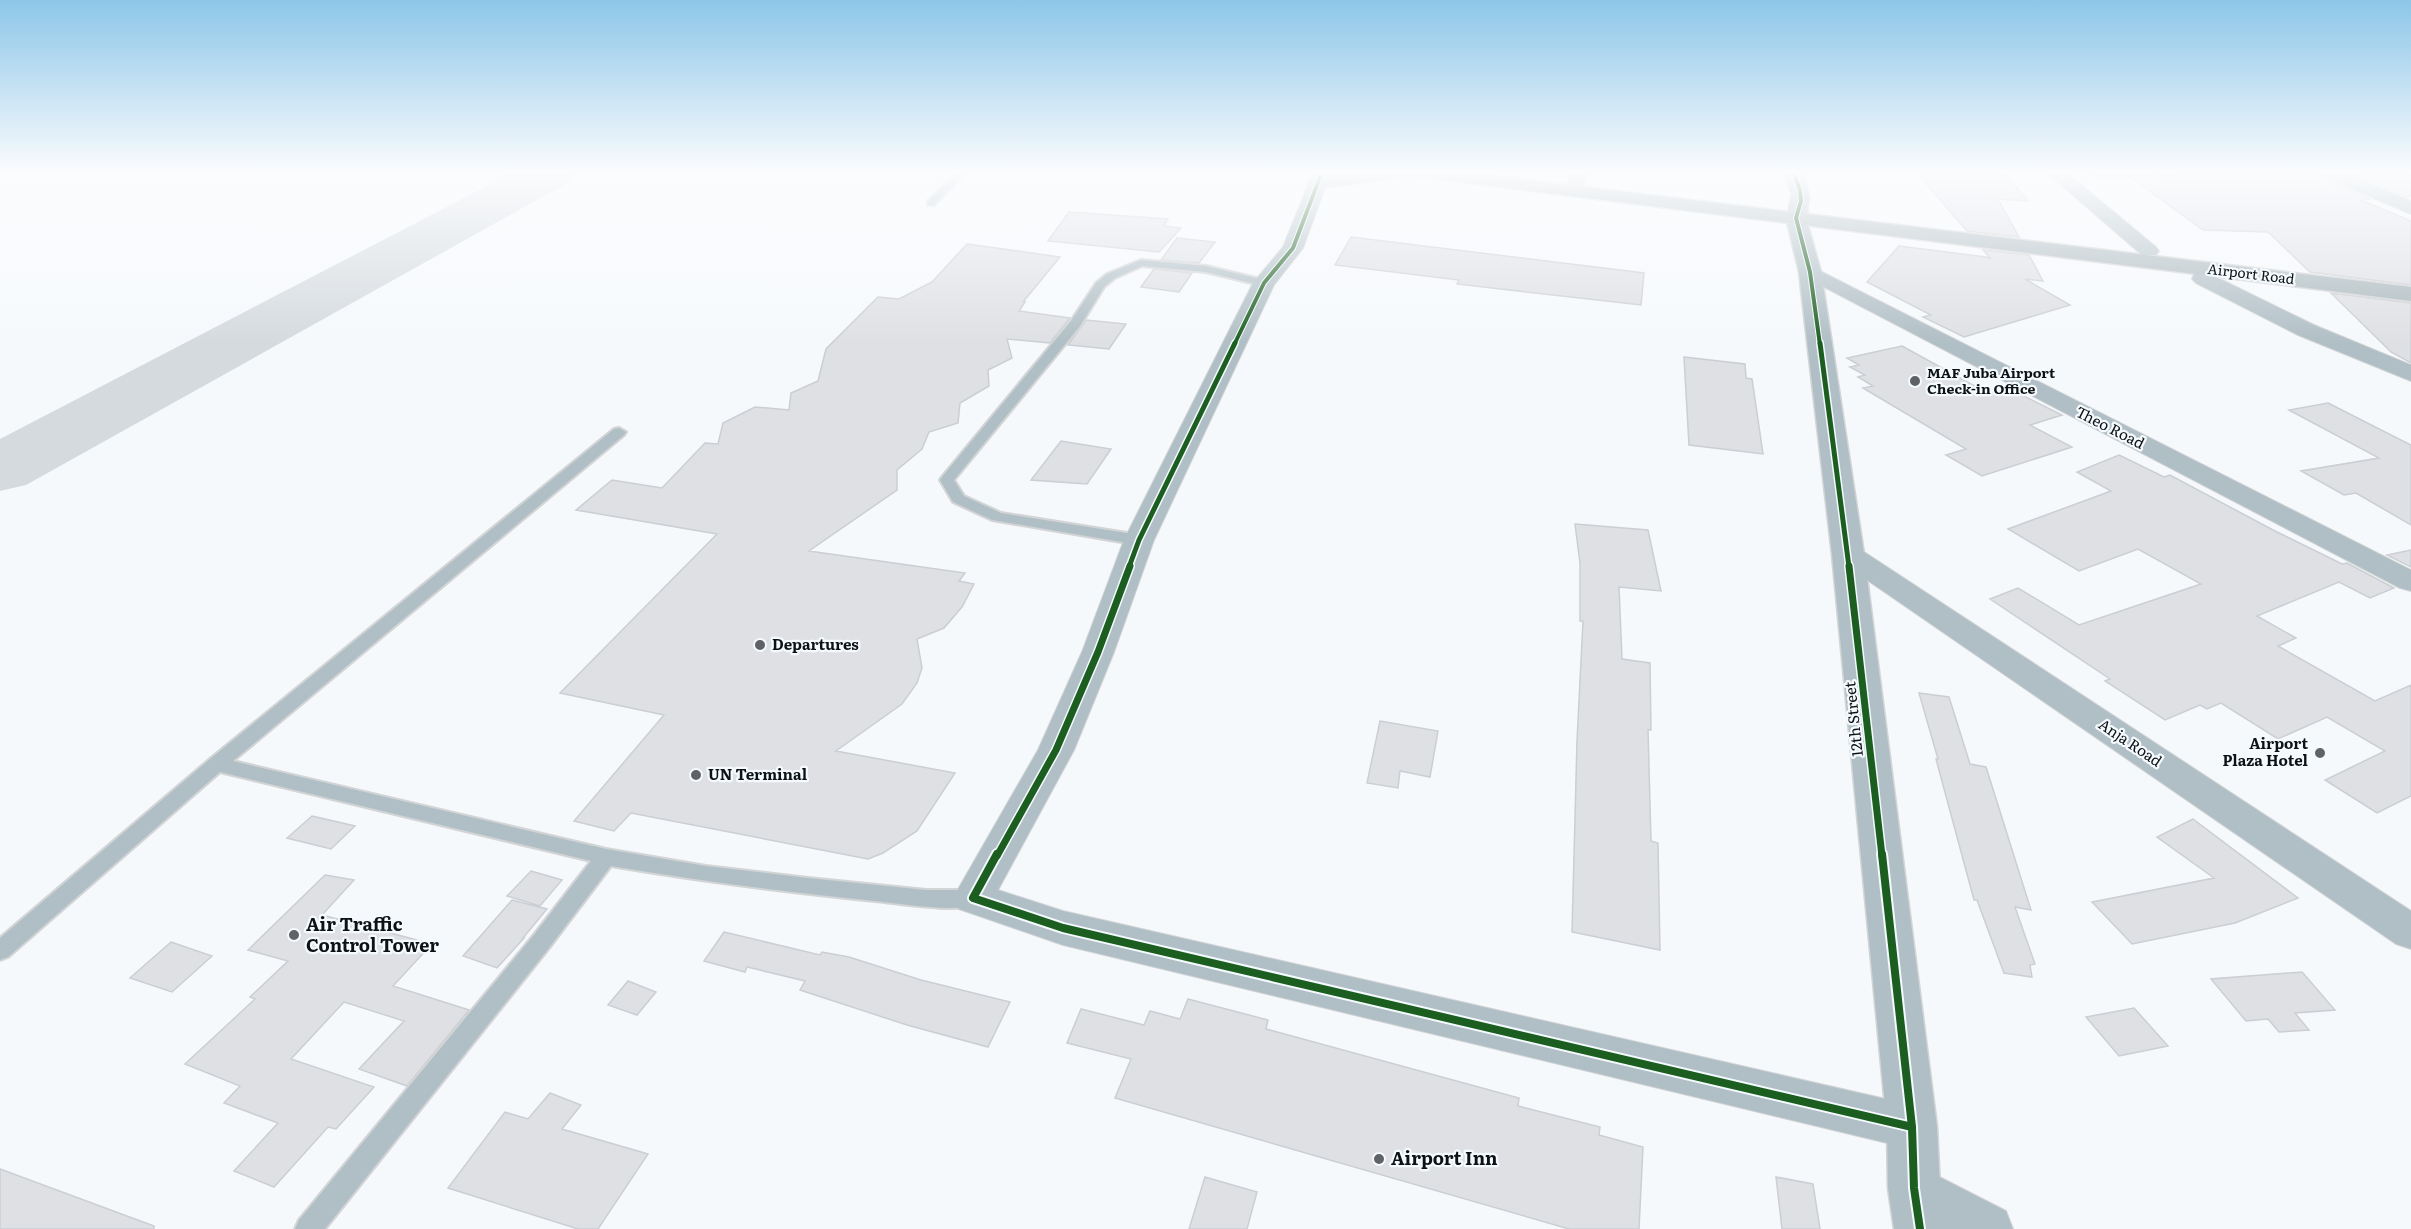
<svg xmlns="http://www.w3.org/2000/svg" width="2411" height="1229" font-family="Literata,serif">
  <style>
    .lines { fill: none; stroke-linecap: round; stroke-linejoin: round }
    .taxiway { fill: #d4dade; fill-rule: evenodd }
    .building { fill: #dee0e4; stroke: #cbced2; stroke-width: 1.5 }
    .service-casing { stroke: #d2d4d6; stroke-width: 4 }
    .minor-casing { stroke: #d2d4d6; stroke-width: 2 }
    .tertiary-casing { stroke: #d2d4d6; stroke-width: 3 }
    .primary-casing { stroke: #d2d4d6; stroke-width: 3 }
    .service { fill: #b0bfc5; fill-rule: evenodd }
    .minor { fill: #b0bfc5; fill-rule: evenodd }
    .tertiary { fill: #b0bfc5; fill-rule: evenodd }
    .primary { fill: #aab8bc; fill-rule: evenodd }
    .cycleway-far3-casing { stroke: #f4fafe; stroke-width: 6 }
    .cycleway-far2-casing { stroke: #f4fafe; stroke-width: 8 }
    .cycleway-far1-casing { stroke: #f4fafe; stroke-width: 10 }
    .cycleway-casing { stroke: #f4fafe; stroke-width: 12 }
    .cycleway-far3 { stroke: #1b5e20; stroke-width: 4 }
    .cycleway-far2 { stroke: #1b5e20; stroke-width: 5 }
    .cycleway-far1 { stroke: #1b5e20; stroke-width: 7 }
    .cycleway { stroke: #1b5e20; stroke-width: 8 }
    .poi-dot { fill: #5f6366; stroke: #f4fafe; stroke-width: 2 }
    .labels { text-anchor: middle; stroke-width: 4.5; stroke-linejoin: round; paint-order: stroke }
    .far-street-label { font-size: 14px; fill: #0d1215; stroke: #f4fafe }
    .far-poi-label { font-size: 14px; font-weight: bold; fill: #0d1215; stroke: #f4fafe; text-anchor: start }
    .street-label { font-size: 15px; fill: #0d1215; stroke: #f4fafe }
    .poi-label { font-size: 15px; font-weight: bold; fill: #0d1215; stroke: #f4fafe; text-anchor: start }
    .near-poi-label { font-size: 18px; font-weight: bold; fill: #0d1215; stroke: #f4fafe; text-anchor: start }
  </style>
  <rect width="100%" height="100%" fill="#f6f9fc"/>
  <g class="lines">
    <path class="taxiway" d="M 514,172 L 577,172 L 569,182 L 26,485 L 0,491 L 0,439 Z"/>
  </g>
  <path class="building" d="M 1916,172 L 2004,172 L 2028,201 L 1998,199 L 2019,237 L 1967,231 Z
    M 2166,172 L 2315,172 L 2319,178 L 2370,199 L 2361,200 L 2411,221 L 2411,285 L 2310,272 L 2268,232 L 2203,230 L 2133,179 L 2170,175 Z
    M 2348,172 L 2411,172 L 2411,196 L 2406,197 Z
    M 1069,212 L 1168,219 L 1164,226 L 1181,228 L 1159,252 L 1048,241 Z
    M 1351,237 L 1644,273 L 1641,305 L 1457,284 L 1459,280 L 1335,265 Z
    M 1177,238 L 1215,242 L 1199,263 L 1161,260 Z
    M 967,244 L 1060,257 L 1023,302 L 1025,302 L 1019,311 L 1070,318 L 1050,343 L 1007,339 L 1012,358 L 988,370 L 989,386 L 960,403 L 958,423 L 929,432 L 922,449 L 897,470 L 897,490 L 809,551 L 965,573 L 959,581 L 974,584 L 962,607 L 944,628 L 917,639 L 922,668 L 917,683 L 902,704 L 836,751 L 955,773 L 917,831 L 883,853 L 868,859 L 631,813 L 614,831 L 574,821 L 664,715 L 560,693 L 717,534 L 576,510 L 612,480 L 662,488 L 705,443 L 718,444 L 723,423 L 755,407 L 789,410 L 791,393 L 818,381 L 826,349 L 878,297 L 899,299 L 932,282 Z
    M 1899,246 L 1986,257 L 1991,259 L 1983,250 L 2029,255 L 2043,281 L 2025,279 L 2070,305 L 1964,337 L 1923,317 L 1931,315 L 1867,282 Z
    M 1154,269 L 1192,273 L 1179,292 L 1141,287 Z
    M 2331,293 L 2411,303 L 2411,363 L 2391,352 Z
    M 1086,320 L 1126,324 L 1109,349 L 1068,345 Z
    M 1902,346 L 1989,394 L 2008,388 L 2062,415 L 2030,425 L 2072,447 L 1982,476 L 1946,455 L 1966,449 L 1863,388 L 1873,386 L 1858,377 L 1865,375 L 1850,367 L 1859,365 L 1847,358 Z
    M 1684,357 L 1745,364 L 1746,378 L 1752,379 L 1763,454 L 1689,445 Z
    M 2328,403 L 2411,445 L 2411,525 L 2356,493 L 2344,495 L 2301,471 L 2379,458 L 2289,410 Z
    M 1061,441 L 1079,444 L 1111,449 L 1087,484 L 1031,480 Z
    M 2119,455 L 2164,477 L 2170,475 L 2273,530 L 2342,564 L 2347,563 L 2394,588 L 2370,598 L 2339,582 L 2257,616 L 2296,638 L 2278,646 L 2375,701 L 2411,685 L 2411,796 L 2377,813 L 2325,780 L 2385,751 L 2327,717 L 2278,739 L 2221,703 L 2207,709 L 2200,705 L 2165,720 L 2105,681 L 2110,679 L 1990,599 L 2018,588 L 2079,625 L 2201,584 L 2138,549 L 2079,571 L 2008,529 L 2111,491 L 2077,472 Z
    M 1575,524 L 1648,530 L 1661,591 L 1619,587 L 1622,659 L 1650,663 L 1651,730 L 1648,730 L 1651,841 L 1658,843 L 1660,950 L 1572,932 L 1577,741 L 1583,621 L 1580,621 L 1580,563 Z
    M 2411,550 L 2411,567 L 2387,555 Z
    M 1919,693 L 1949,697 L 1970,764 L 1986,767 L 2031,910 L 2015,907 L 2035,964 L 2030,965 L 2032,977 L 2004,973 L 1977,900 L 1974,900 L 1936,759 L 1938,759 Z
    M 1380,721 L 1438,731 L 1430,777 L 1400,771 L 1398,788 L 1367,783 Z
    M 312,816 L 355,826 L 331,849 L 287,838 Z
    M 2193,819 L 2298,898 L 2235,923 L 2132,944 L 2092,902 L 2214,878 L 2157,837 Z
    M 531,871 L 562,880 L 540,906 L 507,896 Z
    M 325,875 L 354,880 L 322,915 L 432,944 L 393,986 L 469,1010 L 407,1086 L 359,1069 L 404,1021 L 344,1002 L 291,1059 L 374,1087 L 336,1129 L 328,1127 L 274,1187 L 234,1171 L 278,1123 L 224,1103 L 240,1086 L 185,1064 L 255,999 L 250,997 L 288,961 L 248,950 Z
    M 512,900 L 547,909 L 523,938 L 524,938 L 497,968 L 463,956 Z
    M 724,932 L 820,955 L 822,952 L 849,957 L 921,980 L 1010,1002 L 988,1047 L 907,1025 L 800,990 L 805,981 L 747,967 L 745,972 L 704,961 Z
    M 171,942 L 212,956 L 172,992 L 130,978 Z
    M 2302,972 L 2335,1010 L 2295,1013 L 2309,1030 L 2279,1032 L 2268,1019 L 2246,1021 L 2211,979 Z
    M 628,981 L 656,992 L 637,1015 L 608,1005 Z
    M 1188,999 L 1268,1020 L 1266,1029 L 1519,1098 L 1518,1106 L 1600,1127 L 1599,1135 L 1643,1147 L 1639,1229 L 1569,1229 L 1115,1098 L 1131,1059 L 1067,1043 L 1081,1009 L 1144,1025 L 1150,1011 L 1180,1019 Z
    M 2134,1008 L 2168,1046 L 2119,1056 L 2086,1017 Z
    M 550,1093 L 581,1105 L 562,1129 L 648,1154 L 598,1229 L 578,1229 L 448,1188 L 505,1112 L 528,1119 Z
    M 0,1169 L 154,1226 L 154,1229 L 0,1229 Z
    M 1205,1177 L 1257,1192 L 1247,1229 L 1189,1229 Z
    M 1776,1177 L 1813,1184 L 1820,1229 L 1782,1229 Z"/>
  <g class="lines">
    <defs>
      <path id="service" d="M 957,172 L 967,172 L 934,205 L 928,205 L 928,201 Z
        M 1141,260 L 1206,266 L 1268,281 L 1270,283 L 1264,286 L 1206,272 L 1142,266 L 1115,278 L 1104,287 L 1080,326 L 954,480 L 964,496 L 1001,513 L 1139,535 L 1144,537 L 1147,540 L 1144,543 L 1139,545 L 992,520 L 953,502 L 940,480 L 942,477 L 1071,321 L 1096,283 L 1107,274 Z
        M 619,428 L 626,432 L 624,435 L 233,761 L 606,849 L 706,866 L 808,878 L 926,890 L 973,890 L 980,892 L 984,898 L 980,904 C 954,913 904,904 875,901 C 787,892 699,881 611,866 L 549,948 L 325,1229 L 295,1229 L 299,1220 L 533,936 L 591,861 L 220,772 L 8,957 L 0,960 L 0,938 L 210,759 L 614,429 Z"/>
      <path id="minor" d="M 1313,172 L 1331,172 L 1303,248 L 1274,285 L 1154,540 L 1114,652 L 1074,750 L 998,890 L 1063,911 L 1912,1105 L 1929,1112 L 1936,1127 L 1929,1142 L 1912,1149 L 1063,945 L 959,909 L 953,898 L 1038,750 L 1082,652 L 1124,540 L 1253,283 L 1283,247 Z
        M 1569,172 L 1587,172 L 1583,188 L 1571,188 L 1568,184 Z
        M 1784,172 L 1802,172 C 1808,186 1813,200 1805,214 L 1791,214 L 1788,210 L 1791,195 Z
        M 2046,172 L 2066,172 L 2156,247 L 2159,251 L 2156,255 L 2142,255 Z
        M 2092,172 L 2156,172 L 2153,176 L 2147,177 L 2101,177 L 2095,176 Z
        M 2317,172 L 2342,172 L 2411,201 L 2411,214 L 2320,176 Z
        M 2205,262 L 2212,264 L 2215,268 L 2214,276 L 2314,325 L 2411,365 L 2411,381 L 2298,335 L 2196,283 L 2192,279 L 2198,264 Z
        M 1810,266 L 2411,570 L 2411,591 L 2400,588 L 1803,276 L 1800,272 L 1803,268 Z
        M 1848,545 L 1858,548 L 2411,911 L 2411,949 L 2396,944 L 1838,560 L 1833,554 L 1838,548 Z
        M 1914,1164 L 2006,1211 L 2013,1229 L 1939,1229 L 1897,1205 L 1889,1188 L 1897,1171 Z"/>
      <path id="tertiary" d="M 1798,204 L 1805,206 L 1808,210 L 1806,218 L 1821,272 L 1864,554 L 1937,1127 L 1940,1188 L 1946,1229 L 1894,1229 L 1888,1188 L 1887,1127 L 1832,554 L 1799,272 L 1786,218 L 1791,206 Z"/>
      <path id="primary" d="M 1346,172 L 1459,172 L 2411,287 L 2411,301 L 1405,175 C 1397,178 1316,190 1310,188 L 1307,184 L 1310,180 Z"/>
    </defs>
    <use href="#service" class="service-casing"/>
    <use href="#minor" class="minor-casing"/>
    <use href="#tertiary" class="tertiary-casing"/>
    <use href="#primary" class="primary-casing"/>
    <use href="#service" class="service"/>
    <use href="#minor" class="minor"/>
    <use href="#tertiary" class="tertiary"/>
    <use href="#primary" class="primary"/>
    <defs>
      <path id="cycleway-far3" d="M 1793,172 L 1800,190 L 1801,201 L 1796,218 L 1810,272 L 1820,345
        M 1234,345 L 1264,283 L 1293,248 L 1322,172"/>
      <path id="cycleway-far2" d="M 1820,343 L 1849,567
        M 1129,567 L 1139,540 L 1235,343"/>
      <path id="cycleway-far1" d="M 1849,566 L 1882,856
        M 997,856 L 1056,750 L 1098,652 L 1130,566"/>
      <path id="cycleway" d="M 997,854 L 973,898 L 1063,928 L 1912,1127
        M 1882,854 L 1912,1127 L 1914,1188 L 1920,1229"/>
    </defs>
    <use href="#cycleway-far3" class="cycleway-far3-casing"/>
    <use href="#cycleway-far2" class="cycleway-far2-casing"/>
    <use href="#cycleway-far1" class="cycleway-far1-casing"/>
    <use href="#cycleway" class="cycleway-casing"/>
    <use href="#cycleway-far3" class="cycleway-far3"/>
    <use href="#cycleway-far2" class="cycleway-far2"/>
    <use href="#cycleway-far1" class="cycleway-far1"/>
    <use href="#cycleway" class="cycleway"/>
  </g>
  <linearGradient id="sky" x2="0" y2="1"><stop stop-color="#8dc6e8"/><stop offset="0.5" stop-color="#fbfcfe"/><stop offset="1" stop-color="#fbfcfe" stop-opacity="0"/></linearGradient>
  <rect width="2411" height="344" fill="url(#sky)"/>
  <g class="poi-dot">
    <circle cx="1915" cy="381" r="6"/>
    <circle cx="760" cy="645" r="6"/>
    <circle cx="2320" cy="753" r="6"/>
    <circle cx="696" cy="775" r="6"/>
    <circle cx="294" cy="935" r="6"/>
    <circle cx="1379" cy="1159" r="6"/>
  </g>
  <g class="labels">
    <g class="far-street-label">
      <text transform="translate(2251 274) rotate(7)" y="5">Airport Road</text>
    </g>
    <g class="far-poi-label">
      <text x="1927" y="378">MAF Juba Airport<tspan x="1927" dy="16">Check-in Office</tspan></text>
    </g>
    <g class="street-label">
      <text transform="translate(2110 428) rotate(27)" y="5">Theo Road</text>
      <text transform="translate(1854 719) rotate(-96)" y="5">12th Street</text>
      <text transform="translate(2130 743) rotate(34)" y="5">Anja Road</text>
    </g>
    <g class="poi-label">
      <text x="772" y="650">Departures</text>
      <text x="2308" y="749" text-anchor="end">Airport<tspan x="2308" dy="17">Plaza Hotel</tspan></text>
      <text x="708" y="780">UN Terminal</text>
    </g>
    <g class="near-poi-label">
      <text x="306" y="931">Air Traffic<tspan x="306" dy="21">Control Tower</tspan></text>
      <text x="1391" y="1165">Airport Inn</text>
    </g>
  </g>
</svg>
